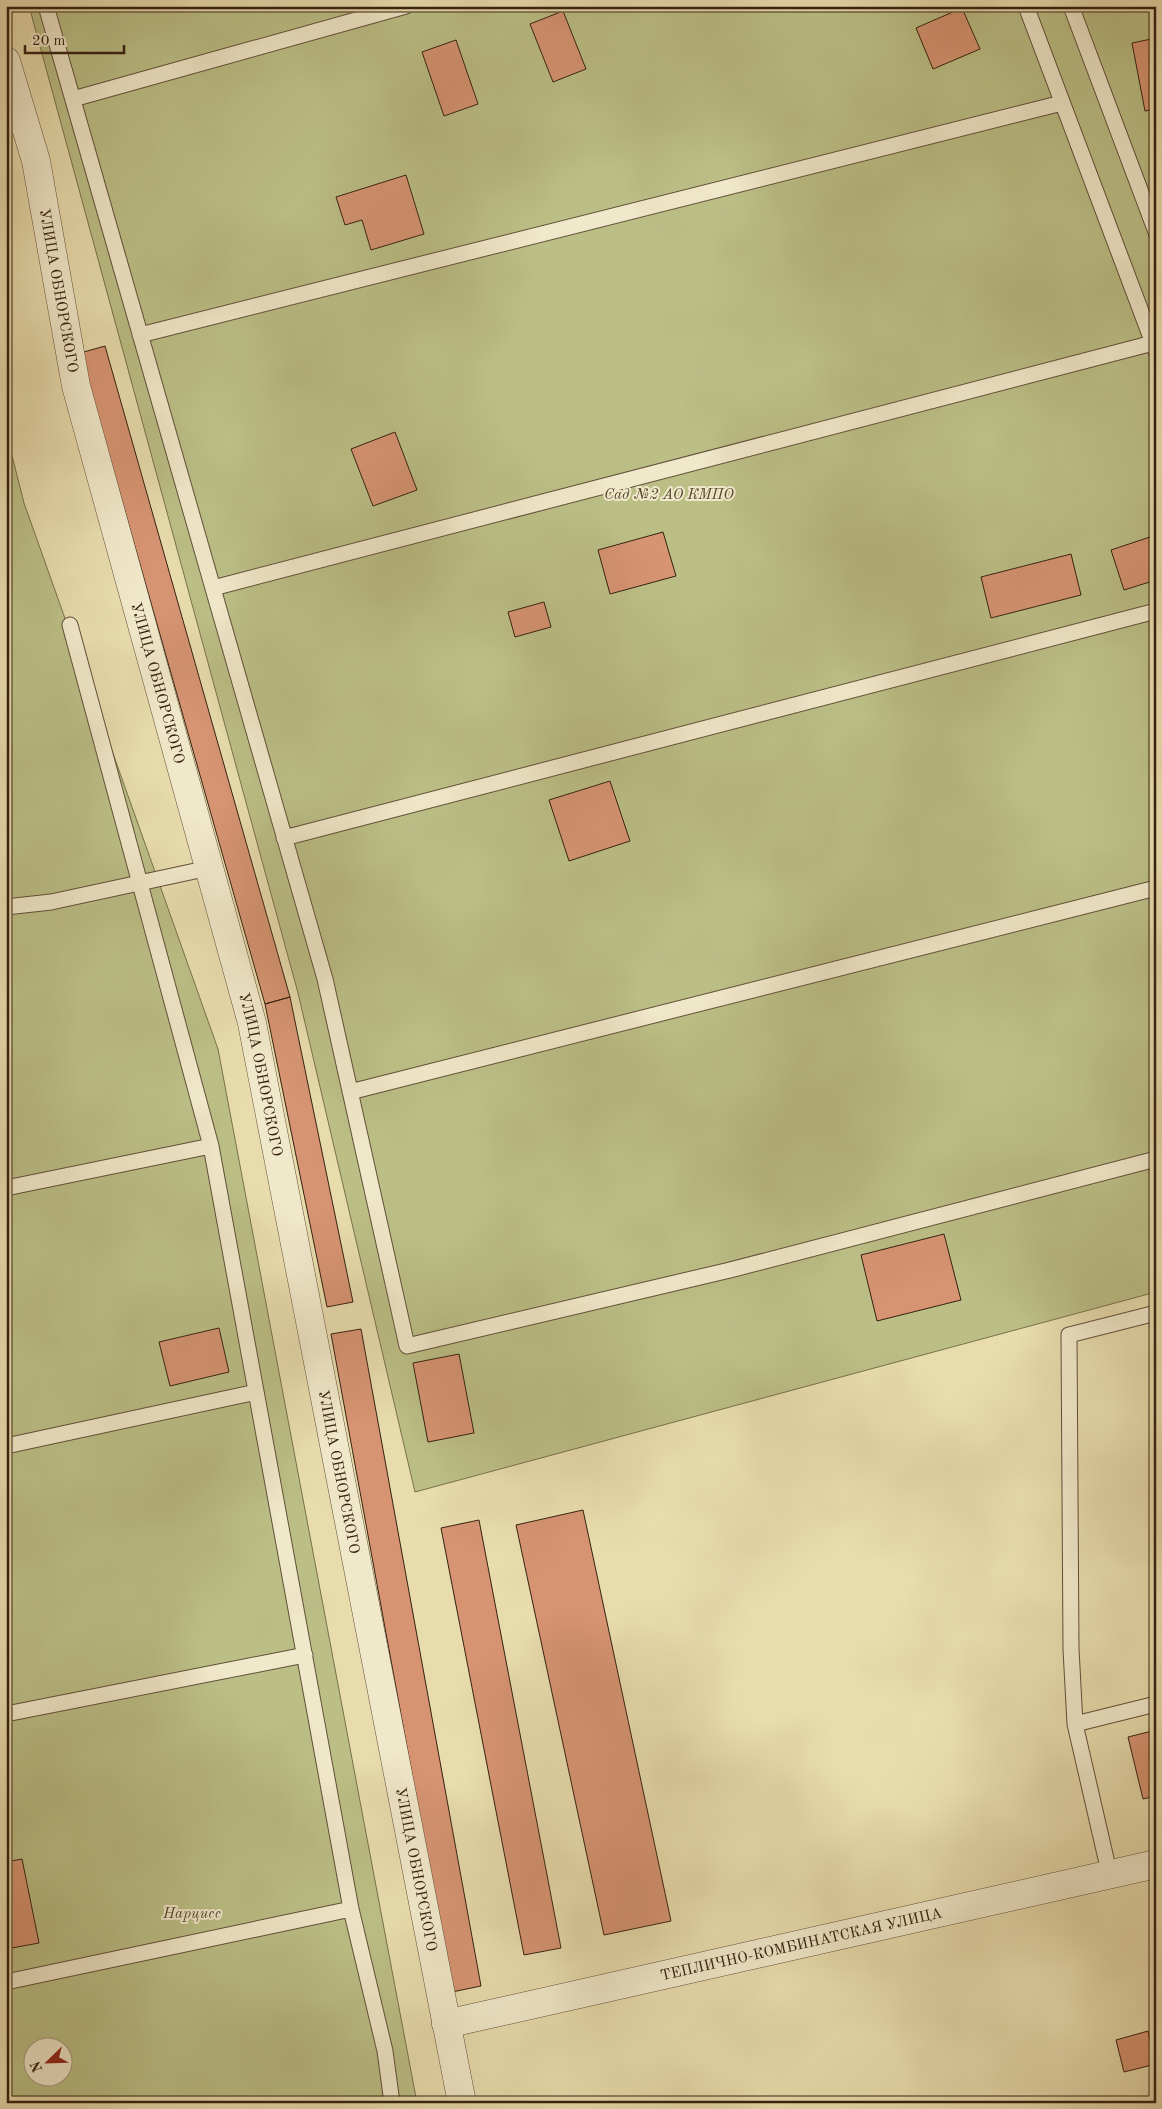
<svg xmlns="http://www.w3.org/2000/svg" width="1162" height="2109" font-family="'Old Standard TT',serif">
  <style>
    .green { fill: #bbbf86; stroke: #78704c; fill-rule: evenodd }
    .building { fill: #d69472; stroke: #362011 }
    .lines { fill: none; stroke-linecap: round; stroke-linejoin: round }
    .service-casing { stroke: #624f38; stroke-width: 17 }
    .minor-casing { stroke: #624f38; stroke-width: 29 }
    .service { stroke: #f0e8ca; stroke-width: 15 }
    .minor { stroke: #f0e8ca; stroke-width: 28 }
    .labels { text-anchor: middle; stroke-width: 4; stroke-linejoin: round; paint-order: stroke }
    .street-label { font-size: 15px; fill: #362011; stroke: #f0e8ca }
    .park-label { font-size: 15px; font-style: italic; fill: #57482e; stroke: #f0e8ca }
  </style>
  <rect width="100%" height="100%" fill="#e8dcad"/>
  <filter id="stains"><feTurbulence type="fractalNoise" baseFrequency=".004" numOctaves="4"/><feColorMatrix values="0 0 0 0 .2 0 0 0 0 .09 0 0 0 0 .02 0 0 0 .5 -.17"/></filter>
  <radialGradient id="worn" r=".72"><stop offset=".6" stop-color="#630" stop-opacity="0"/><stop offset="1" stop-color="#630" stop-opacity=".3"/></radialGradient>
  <path class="green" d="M 29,6 L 1156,6 L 1156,1292 L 415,1492 L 298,993 Z
    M 6,432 L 24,503 L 218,1049 L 417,2103 L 6,2103 ZM 32,2046 L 62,2046 L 62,2076 L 32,2076 Z"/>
  <path class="building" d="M 962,8 L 980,49 L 933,69 L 916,28 Z
    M 563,11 L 586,69 L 553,82 L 530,24 Z
    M 1156,38 L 1156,109 L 1145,111 L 1132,43 Z
    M 456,40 L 478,104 L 444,116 L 422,52 Z
    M 406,175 L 424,234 L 371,250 L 362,220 L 345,225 L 336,197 Z
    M 105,346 L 290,997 L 265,1004 L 80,353 Z
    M 395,432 L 417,490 L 373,506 L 351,449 Z
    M 663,532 L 676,576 L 610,594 L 598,550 Z
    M 1156,535 L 1156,580 L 1124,590 L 1111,550 Z
    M 1071,554 L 1081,595 L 991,618 L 981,577 Z
    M 544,602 L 551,627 L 515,637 L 508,612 Z
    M 610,781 L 630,841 L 569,861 L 549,800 Z
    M 290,997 L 353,1302 L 327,1307 L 265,1004 Z
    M 944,1234 L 961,1300 L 877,1321 L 861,1255 Z
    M 219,1328 L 229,1372 L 170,1386 L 159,1342 Z
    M 361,1329 L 481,1986 L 452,1992 L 331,1334 Z
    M 459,1354 L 474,1433 L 428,1442 L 413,1363 Z
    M 583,1510 L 671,1921 L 604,1935 L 516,1525 Z
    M 479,1520 L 561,1948 L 524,1955 L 441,1528 Z
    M 1156,1730 L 1156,1796 L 1143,1799 L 1128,1737 Z
    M 22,1859 L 39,1943 L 6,1949 L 6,1862 Z
    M 1148,2031 L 1156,2064 L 1124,2072 L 1116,2040 Z"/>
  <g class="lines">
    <defs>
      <path id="service" d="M 46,6 L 325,979 L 407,1346 L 730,1270 L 1156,1159
        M 1026,6 L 1156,351
        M 1071,6 L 1156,232
        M 73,99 L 406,6
        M 140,335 L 1062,103
        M 213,588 L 1153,343
        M 70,625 L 211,1146 L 351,1909 L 385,2051 L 392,2103
        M 284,838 L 1156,611
        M 6,907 L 51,902 L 209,868
        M 350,1092 L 1156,888
        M 6,1188 L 211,1146
        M 6,1446 L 256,1392
        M 6,1714 L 305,1655
        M 1075,1724 L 1071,1649 L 1069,1335 L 1156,1313
        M 1110,1876 L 1075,1724 L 1156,1704
        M 6,1982 L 351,1909"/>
      <g id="minor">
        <path id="s1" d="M 6,61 L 36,161 L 76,386 L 252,1023 L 462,2103"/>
        <path id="s2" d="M 446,2024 L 1156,1864"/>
      </g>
    </defs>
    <use href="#service" class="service-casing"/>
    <use href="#minor" class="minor-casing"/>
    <use href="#service" class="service"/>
    <use href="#minor" class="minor"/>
  </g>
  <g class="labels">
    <g class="street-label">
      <text dy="5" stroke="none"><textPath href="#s1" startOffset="236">УЛИЦА ОБНОРСКОГО</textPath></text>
      <text dy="5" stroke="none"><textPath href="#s1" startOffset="641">УЛИЦА ОБНОРСКОГО</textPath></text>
      <text dy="5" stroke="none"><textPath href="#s1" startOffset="1046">УЛИЦА ОБНОРСКОГО</textPath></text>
      <text dy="5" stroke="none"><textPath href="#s1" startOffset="1451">УЛИЦА ОБНОРСКОГО</textPath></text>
      <text dy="5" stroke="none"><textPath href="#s1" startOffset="1856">УЛИЦА ОБНОРСКОГО</textPath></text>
      <text dy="5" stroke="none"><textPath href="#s2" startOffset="364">ТЕПЛИЧНО-КОМБИНАТСКАЯ УЛИЦА</textPath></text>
    </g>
    <g class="park-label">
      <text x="669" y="499">Сад №2 АО КМПО</text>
      <text x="192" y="1918">Нарцисс</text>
    </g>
  </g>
  <rect width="1162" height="2109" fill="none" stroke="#e8dcad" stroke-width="25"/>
  <rect x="8" y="8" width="1147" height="2094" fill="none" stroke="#362011" stroke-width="2.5"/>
  <rect x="12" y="12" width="1137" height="2084" fill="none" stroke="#362011"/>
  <g transform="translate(48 2062) rotate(247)"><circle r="24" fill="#f0e8ca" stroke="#a69880"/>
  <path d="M0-4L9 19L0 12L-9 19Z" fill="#8f2418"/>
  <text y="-8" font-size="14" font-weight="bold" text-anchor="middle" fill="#362011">N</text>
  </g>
  <path d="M25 45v8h99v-8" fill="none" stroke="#362011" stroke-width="2.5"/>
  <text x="32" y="45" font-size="15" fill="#362011" stroke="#f0e8ca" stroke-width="4" paint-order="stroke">20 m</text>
  <rect width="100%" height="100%" filter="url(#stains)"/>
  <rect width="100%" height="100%" fill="url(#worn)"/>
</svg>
